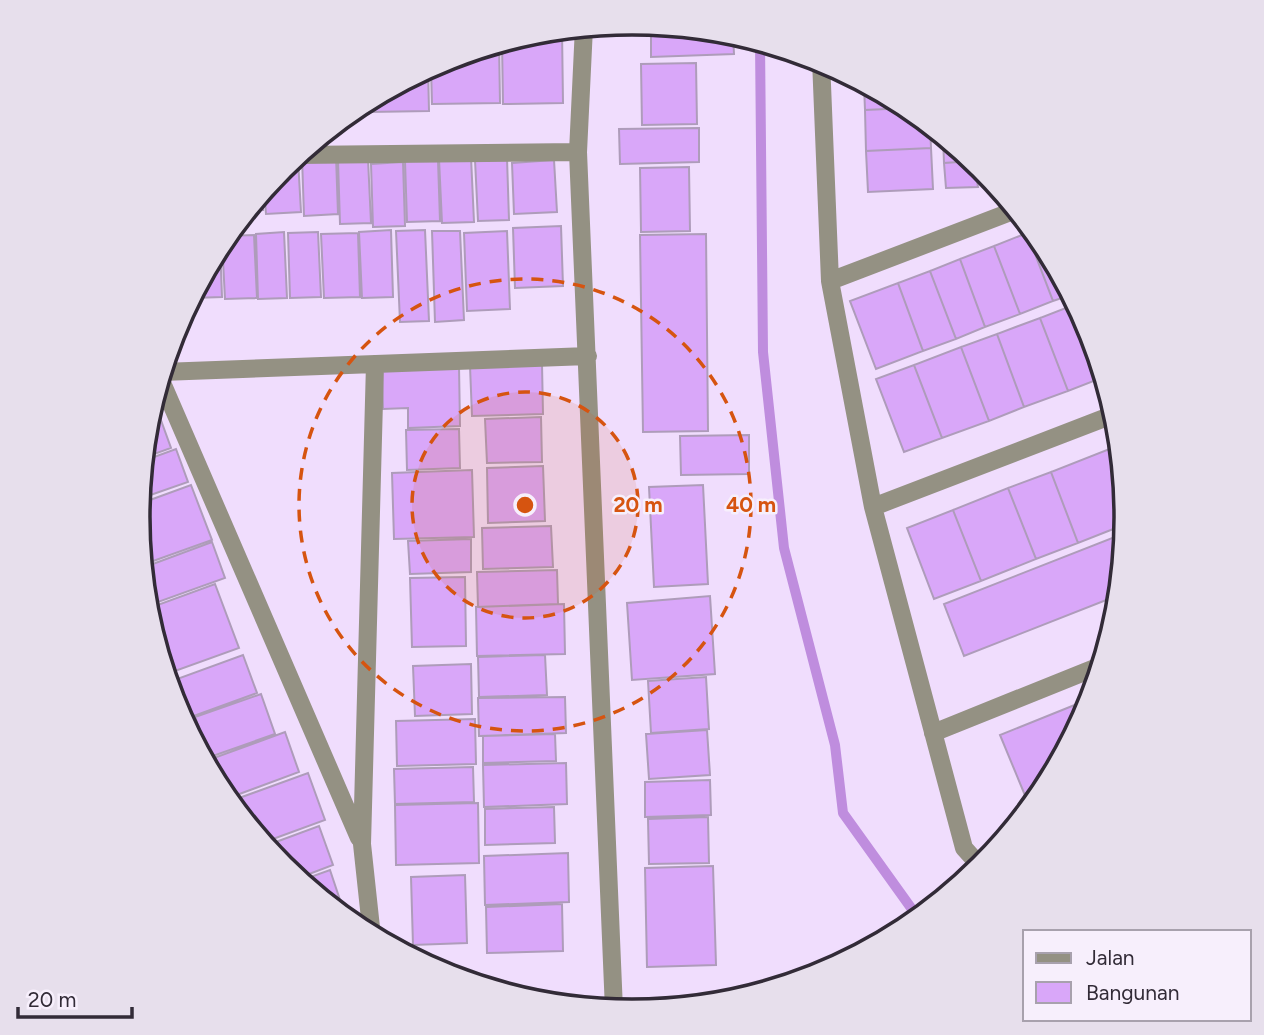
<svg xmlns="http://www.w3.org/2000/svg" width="1264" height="1035" font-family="Figtree,sans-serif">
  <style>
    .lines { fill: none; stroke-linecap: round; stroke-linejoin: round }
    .stream { stroke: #bf8dde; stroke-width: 10 }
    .building { fill: #d9a7f9; stroke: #ae9cba; stroke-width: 2 }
    .minor { stroke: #949183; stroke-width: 18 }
    .ring { fill: none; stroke: #d65410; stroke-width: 3.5; stroke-dasharray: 12 9 }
    .rim { fill: none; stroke: #322b37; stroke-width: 3.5 }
    .centre { fill: #d65410; stroke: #f7effc; stroke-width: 3.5 }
    .ring-label { font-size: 21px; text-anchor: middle; font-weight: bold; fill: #d65410; stroke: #f7effc; stroke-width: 5; stroke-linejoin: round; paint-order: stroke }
  </style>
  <rect width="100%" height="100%" fill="#f0ddfd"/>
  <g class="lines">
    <path class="stream" d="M 760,42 L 763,352 L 784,548 L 835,745 L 843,813 L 919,919"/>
  </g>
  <path class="building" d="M 651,25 L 733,34 L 734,54 L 651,57 Z
    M 562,30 L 563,103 L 503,104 L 502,42 L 536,32 Z
    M 499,43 L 500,103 L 432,104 L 431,67 Z
    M 696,63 L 697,124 L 642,125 L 641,64 Z
    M 428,68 L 429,111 L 369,112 L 368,100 Z
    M 864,85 L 867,85 L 909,108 L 865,110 Z
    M 909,108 L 930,125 L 931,148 L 866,151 L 865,110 Z
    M 699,128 L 699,162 L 620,164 L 619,129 Z
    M 943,136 L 974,161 L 944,163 Z
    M 931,148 L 933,189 L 868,192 L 866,151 Z
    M 336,156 L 338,214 L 304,216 L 302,157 Z
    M 471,157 L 474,222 L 442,223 L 439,159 Z
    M 507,158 L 509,220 L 478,221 L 475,160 Z
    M 298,159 L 301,212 L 266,214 L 264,189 L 282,167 L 292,160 Z
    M 368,159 L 371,223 L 340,224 L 338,161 Z
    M 438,160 L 440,221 L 407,222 L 405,161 Z
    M 554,160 L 557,212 L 514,214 L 512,163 Z
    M 974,161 L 978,187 L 946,188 L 944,163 Z
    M 403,162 L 405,226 L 373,227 L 371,164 Z
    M 689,167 L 690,231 L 641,232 L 640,168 Z
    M 263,192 L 263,210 L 247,211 Z
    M 561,226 L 563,286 L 515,288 L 513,228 Z
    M 391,230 L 393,297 L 362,298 L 359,232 Z
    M 425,230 L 429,321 L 400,322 L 396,231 Z
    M 432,231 L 460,231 L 464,320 L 435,322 Z
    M 507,231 L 510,309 L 467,311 L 464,233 Z
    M 1034,231 L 1044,243 L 1071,295 L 1053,301 L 1027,233 Z
    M 284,232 L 287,298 L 258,299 L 256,234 Z
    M 318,232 L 321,297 L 290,298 L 288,233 Z
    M 358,233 L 360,297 L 324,298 L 321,234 Z
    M 1027,233 L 1053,301 L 1020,314 L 994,246 Z
    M 706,234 L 708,431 L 643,432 L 640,235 Z
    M 254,235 L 257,298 L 225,299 L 222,241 L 226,236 Z
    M 220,244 L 222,297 L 193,298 L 193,295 Z
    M 994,246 L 1020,314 L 985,327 L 960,259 Z
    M 960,259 L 985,327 L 956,339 L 930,271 Z
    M 930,271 L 956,339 L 923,351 L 898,283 Z
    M 898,283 L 923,351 L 876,369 L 850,301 Z
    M 1076,304 L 1104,377 L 1068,391 L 1040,318 Z
    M 1040,318 L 1068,391 L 1024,407 L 997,334 Z
    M 997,334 L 1024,407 L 989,421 L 961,347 Z
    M 961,347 L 989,421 L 942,438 L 914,365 Z
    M 542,364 L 543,414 L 472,416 L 470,366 Z
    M 914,365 L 942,438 L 904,452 L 876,379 Z
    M 459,366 L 460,426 L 408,428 L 408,408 L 383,409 L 382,368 Z
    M 158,412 L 171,448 L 143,458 L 149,415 Z
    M 541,417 L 542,462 L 487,463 L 485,419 Z
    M 459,429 L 460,468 L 407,470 L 406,430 Z
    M 749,435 L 749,474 L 681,475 L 680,436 Z
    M 1117,446 L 1121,455 L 1126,524 L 1078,543 L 1051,472 Z
    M 176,449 L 188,482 L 139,499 L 143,461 Z
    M 543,466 L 545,521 L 488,523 L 487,468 Z
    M 472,470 L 474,537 L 394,539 L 392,473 Z
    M 1051,472 L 1078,543 L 1036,559 L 1008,488 Z
    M 191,485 L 212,540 L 142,565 L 139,504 Z
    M 703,485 L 708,584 L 654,587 L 649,487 Z
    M 1008,488 L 1036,559 L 981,581 L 953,510 Z
    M 953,510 L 981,581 L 934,599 L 907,528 Z
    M 551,526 L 553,567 L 483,569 L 482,528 Z
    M 1125,533 L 1119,595 L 964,656 L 944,604 Z
    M 471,539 L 471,572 L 410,574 L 408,541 Z
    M 212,542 L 225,578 L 147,606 L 142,568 Z
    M 557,570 L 558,604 L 478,607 L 477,572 Z
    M 465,577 L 466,646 L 412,647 L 410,578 Z
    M 215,584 L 239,648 L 175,671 L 152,607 Z
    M 710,596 L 715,674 L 632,680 L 627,603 Z
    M 564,604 L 565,654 L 477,656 L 476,607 Z
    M 243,655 L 257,693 L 191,717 L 177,679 Z
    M 545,655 L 547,695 L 479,697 L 478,657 Z
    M 471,664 L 472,714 L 415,716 L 413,666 Z
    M 706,677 L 709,729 L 651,733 L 648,681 Z
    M 171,682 L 187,728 L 186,728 L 175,706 L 168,683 Z
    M 261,694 L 275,734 L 210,757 L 195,717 Z
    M 565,697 L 566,733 L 479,736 L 478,698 Z
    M 1092,698 L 1043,793 L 1029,805 L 1000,735 Z
    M 475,719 L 476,764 L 397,766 L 396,721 Z
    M 196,728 L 211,771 L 210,772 L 188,731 Z
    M 707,730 L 710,775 L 649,779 L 646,734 Z
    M 285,732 L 299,772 L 226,799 L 211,759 Z
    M 555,734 L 556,761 L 483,763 L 483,736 Z
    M 566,763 L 567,804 L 484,807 L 483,765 Z
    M 473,767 L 474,802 L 395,804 L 394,769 Z
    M 308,773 L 325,820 L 262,843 L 228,802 Z
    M 710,780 L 711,815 L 645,817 L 645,782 Z
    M 478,803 L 479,863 L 396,865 L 395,805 Z
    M 554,807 L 555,843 L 485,845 L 485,809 Z
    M 708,817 L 709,863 L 649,864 L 648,819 Z
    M 319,826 L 333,865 L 296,879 L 265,846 Z
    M 568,853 L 569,902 L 485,905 L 484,856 Z
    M 713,866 L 716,965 L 647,967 L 645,868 Z
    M 330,870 L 344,912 L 339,914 L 299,881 Z
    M 465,875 L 467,943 L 413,945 L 411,877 Z
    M 562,904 L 563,951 L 487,953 L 486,907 Z"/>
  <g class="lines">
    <path class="minor" d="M 584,27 L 578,152 L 614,1010
      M 821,60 L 830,281 L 873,507 L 964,848 L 982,868
      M 297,155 L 578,152
      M 830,281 L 1016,210
      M 162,372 L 588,356
      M 160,378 L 359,838
      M 873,507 L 1115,414
      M 933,733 L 1102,665
      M 372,937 L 362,844 L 375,364"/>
  </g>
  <circle cx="525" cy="505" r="113" fill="#d65410" fill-opacity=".12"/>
  <g class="ring">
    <circle cx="525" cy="505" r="113"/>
    <circle cx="525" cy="505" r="226"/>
  </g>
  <path d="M0 0H1264V1035H0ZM150 517a482 482 0 1 1 964 0a482 482 0 1 1-964 0Z" fill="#e7dfec" fill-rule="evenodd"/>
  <path class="rim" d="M150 517a482 482 0 1 1 964 0a482 482 0 1 1-964 0Z"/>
  <circle cx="525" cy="505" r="10" class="centre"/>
  <g class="ring-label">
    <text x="638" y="512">20 m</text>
    <text x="751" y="512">40 m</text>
  </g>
  <rect x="1023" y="930" width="228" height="91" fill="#f7effc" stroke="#a8a1ad" stroke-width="2"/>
  <rect x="1036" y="953" width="35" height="10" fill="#949183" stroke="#a8a1ad" stroke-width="2"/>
  <text x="1086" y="965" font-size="21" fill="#322b37">Jalan</text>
  <rect x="1036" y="982" width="35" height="21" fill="#d9a7f9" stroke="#a8a1ad" stroke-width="2"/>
  <text x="1086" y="1000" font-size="21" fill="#322b37">Bangunan</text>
  <path d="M18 1007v10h114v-10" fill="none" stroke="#322b37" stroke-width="3.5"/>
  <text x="28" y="1007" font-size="21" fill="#322b37" stroke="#f7effc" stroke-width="5" paint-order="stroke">20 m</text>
</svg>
